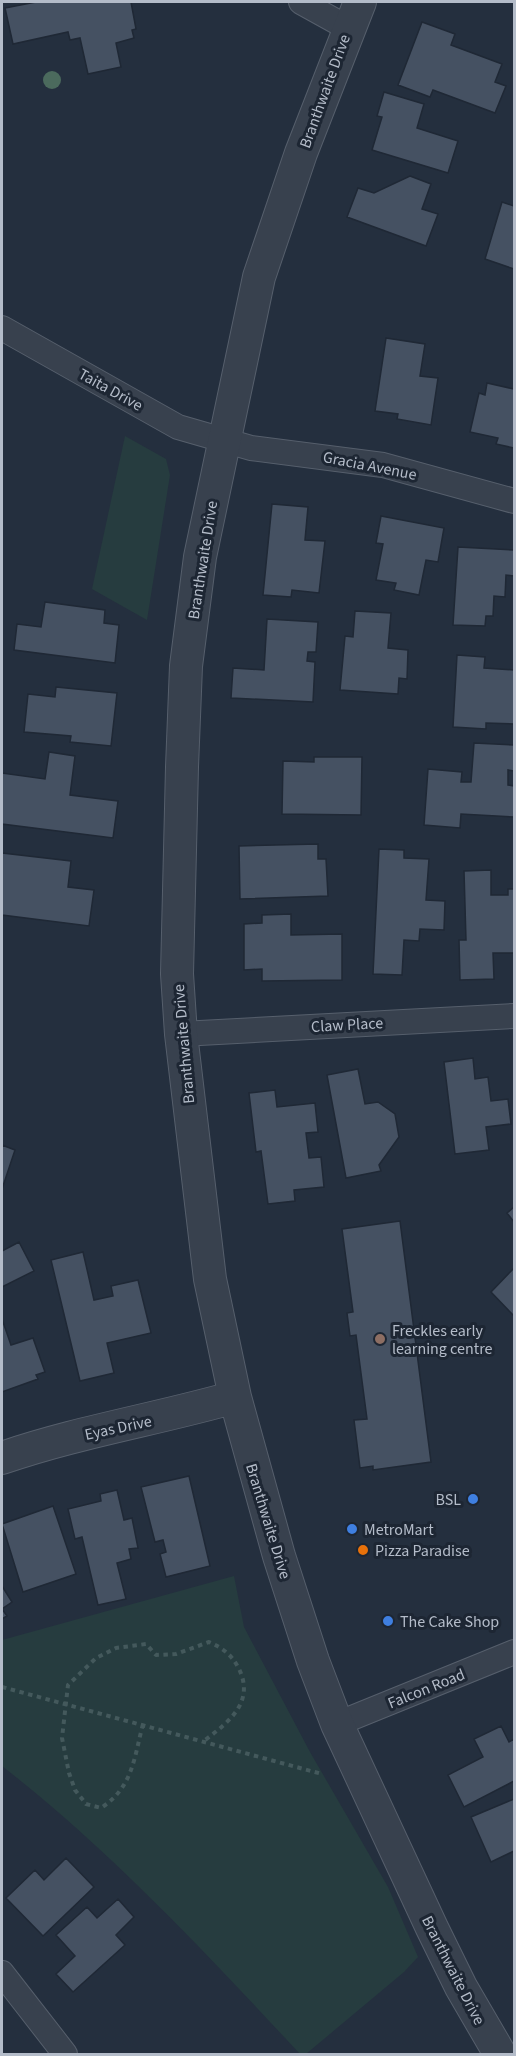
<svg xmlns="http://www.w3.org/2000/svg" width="516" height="2056" font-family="'Source Sans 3',sans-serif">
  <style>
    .green { fill: #263c3f }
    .building { fill: #455162; stroke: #1f2835; stroke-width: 1.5 }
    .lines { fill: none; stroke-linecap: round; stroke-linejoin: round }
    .minor-casing { stroke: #565f6c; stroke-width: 26 }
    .tertiary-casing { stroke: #565f6c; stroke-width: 34 }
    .path { stroke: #44595c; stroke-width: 4; stroke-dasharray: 4.5 4.5; stroke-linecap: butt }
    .minor { stroke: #38414e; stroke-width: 24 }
    .tertiary { stroke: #38414e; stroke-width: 32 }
    .tree { fill: #4b6a5d }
    .education-dot { fill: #8d6e63; stroke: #1d2633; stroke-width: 2 }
    .shop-dot { fill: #3f7fe0; stroke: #1d2633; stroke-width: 2 }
    .food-dot { fill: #e8710a; stroke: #1d2633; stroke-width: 2 }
    .labels { text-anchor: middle; stroke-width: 6; stroke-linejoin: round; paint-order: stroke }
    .street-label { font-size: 16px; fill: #b4bcc9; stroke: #1d2633 }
    .poi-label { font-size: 16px; fill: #b4bcc9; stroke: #1d2633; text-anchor: start }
  </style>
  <rect width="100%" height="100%" fill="#242f3e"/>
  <path class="green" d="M 125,436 L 166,459 L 170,475 L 147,620 L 92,589 Z
    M 234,1576 L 244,1627 L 310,1752 L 388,1887 L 418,1957 L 404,1972 L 306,2054 L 300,2054 C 206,1953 111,1851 2,1766 L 2,1640 Z"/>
  <path class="building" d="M 36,2 L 131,2 L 136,29 L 132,30 L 134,38 L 116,43 L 121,67 L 88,74 L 80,38 L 70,40 L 68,32 L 13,44 L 5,8 Z
    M 422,22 L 455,34 L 451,45 L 502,64 L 495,82 L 506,86 L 495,113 L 433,90 L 430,97 L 398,85 Z
    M 384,92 L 424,104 L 417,128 L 458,141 L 448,173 L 372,150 L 382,117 L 377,116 Z
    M 410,176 L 431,184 L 422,209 L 438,214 L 426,246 L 347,217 L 358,188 L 374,193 Z
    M 502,202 L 514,206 L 514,269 L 485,259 Z
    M 386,338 L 425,344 L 420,376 L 438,378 L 431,425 L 397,419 L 398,414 L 375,411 Z
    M 487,383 L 514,389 L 514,448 L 496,444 L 498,438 L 470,432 L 479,393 L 485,395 Z
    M 272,504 L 308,507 L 305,540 L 325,541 L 319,593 L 292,590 L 291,597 L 263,595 Z
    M 381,516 L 444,528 L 438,562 L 426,560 L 419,595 L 394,590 L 396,583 L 376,580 L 383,544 L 376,543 Z
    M 458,547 L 514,550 L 514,576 L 506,575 L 505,597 L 494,596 L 493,616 L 486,616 L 485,626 L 453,625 Z
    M 45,602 L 105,610 L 104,623 L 119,625 L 115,663 L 14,650 L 17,624 L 41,627 Z
    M 355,611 L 391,613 L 388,648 L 408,650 L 407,679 L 399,678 L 398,694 L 340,690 L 345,636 L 353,637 Z
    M 267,619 L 318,622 L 316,652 L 308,652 L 307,661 L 315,662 L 313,702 L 231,698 L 233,668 L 264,670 Z
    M 457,655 L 485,657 L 484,668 L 514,670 L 514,724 L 486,723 L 486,729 L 453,727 Z
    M 56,687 L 117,693 L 111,746 L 70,742 L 71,736 L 24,732 L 28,694 L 55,697 Z
    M 474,743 L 514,745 L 514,771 L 508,770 L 508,785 L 514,786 L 514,817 L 461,814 L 460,828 L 424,825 L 428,769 L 462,772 L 461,782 L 471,782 Z
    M 49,752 L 75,756 L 70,795 L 118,801 L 113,838 L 2,824 L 2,773 L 45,779 Z
    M 314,757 L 362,757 L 361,815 L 282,814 L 283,761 L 314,762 Z
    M 318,844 L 318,859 L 326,859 L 328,896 L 240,899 L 239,846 Z
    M 379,849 L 404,850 L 404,858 L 429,859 L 426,900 L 445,901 L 444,930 L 420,929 L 419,941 L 404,940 L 402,975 L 373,974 Z
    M 2,853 L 71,861 L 68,887 L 94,890 L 89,926 L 2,915 Z
    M 491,870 L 491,895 L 508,895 L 508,889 L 514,889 L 514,953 L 493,953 L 494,979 L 460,980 L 459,940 L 466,940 L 464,871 Z
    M 291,914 L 291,935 L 342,934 L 342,980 L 262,981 L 262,969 L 244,970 L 244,924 L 262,923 L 262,915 Z
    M 473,1058 L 475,1079 L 488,1077 L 491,1101 L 508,1099 L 511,1124 L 486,1127 L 489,1150 L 455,1154 L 444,1062 Z
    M 358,1069 L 365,1104 L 378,1102 L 395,1114 L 399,1137 L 379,1165 L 381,1171 L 346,1178 L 327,1075 Z
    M 275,1090 L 277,1107 L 315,1103 L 318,1132 L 306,1133 L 309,1158 L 321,1157 L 324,1187 L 294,1190 L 295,1201 L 268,1204 L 261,1151 L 256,1152 L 249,1093 Z
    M 2,1145 L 15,1150 L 2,1189 Z
    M 514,1207 L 514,1222 L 507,1213 Z
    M 400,1221 L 431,1462 L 373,1470 L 373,1466 L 360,1468 L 354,1420 L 367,1419 L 356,1335 L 350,1336 L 347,1313 L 353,1312 L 342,1229 Z
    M 19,1242 L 34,1271 L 2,1287 L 2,1251 Z
    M 83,1252 L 94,1300 L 113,1296 L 111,1286 L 138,1280 L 151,1333 L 107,1343 L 114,1373 L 80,1381 L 51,1260 Z
    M 514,1268 L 514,1316 L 491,1292 Z
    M 2,1319 L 11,1345 L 33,1338 L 45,1372 L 36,1375 L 38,1379 L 2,1392 Z
    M 189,1476 L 210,1566 L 166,1577 L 160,1554 L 166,1552 L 163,1540 L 155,1542 L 141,1487 Z
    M 117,1490 L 124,1520 L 132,1518 L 138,1548 L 129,1549 L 131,1559 L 117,1563 L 126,1599 L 98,1605 L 82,1537 L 75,1539 L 68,1509 L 101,1501 L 100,1494 Z
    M 53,1506 L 76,1574 L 23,1592 L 2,1524 Z
    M 2,1586 L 12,1602 L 2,1609 L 7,1616 L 2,1619 Z
    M 501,1726 L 509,1742 L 514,1739 L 514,1781 L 464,1807 L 448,1775 L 483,1757 L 474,1739 Z
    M 514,1799 L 514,1851 L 491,1862 L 471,1817 Z
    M 66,1858 L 94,1887 L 43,1936 L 6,1898 L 35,1870 L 44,1880 Z
    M 118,1899 L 134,1917 L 116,1935 L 125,1945 L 73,1992 L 56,1974 L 75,1956 L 56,1935 L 87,1907 L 97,1918 Z"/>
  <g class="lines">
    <defs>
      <path id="minor" d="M 301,2 L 348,28
        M 2,328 L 178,427 L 251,448 L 383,465 L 514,501
        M 181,1034 L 514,1016
        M 337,1724 L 514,1652
        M 2,1973 L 65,2054"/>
      <path id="tertiary" d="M 360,2 L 301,153 L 259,277 L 200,557 L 186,666 L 182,767 L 177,974 L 181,1034 L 210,1279 L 235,1397 L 279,1556 L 313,1661 L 337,1724 L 432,1928 L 461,1987 L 500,2054
        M 2,1458 C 77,1432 158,1419 235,1397"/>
    </defs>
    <use href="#minor" class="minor-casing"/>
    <use href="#tertiary" class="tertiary-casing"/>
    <path class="path" d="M 2,1687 L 322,1774
      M 143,1724 C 134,1758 133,1787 101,1808 L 86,1804 L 75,1790 L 69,1773 L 62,1738 L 68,1685 L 96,1658 L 116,1648 L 146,1644 L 156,1655 L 176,1654 L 209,1642 C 223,1648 232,1655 239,1669 C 255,1702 229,1722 205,1740"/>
    <use href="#minor" class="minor"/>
    <use href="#tertiary" class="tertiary"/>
  </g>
  <circle class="tree" cx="52" cy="80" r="9"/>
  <circle class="education-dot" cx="380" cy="1339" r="6"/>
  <g class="shop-dot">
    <circle cx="473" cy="1499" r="6"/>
    <circle cx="352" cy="1529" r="6"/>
    <circle cx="388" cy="1621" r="6"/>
  </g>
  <circle class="food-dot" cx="363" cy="1550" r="6"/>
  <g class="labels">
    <g class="street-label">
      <text transform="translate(324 91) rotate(-70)" y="6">Branthwaite Drive</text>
      <text transform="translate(111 389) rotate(29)" y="6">Taita Drive</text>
      <text transform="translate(370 465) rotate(11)" y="6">Gracia Avenue</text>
      <text transform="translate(202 560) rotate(-81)" y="6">Branthwaite Drive</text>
      <text transform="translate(347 1024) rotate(-3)" y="6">Claw Place</text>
      <text transform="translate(183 1044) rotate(-95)" y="6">Branthwaite Drive</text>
      <text transform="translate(118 1427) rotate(-12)" y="6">Eyas Drive</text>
      <text transform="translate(269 1521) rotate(73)" y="6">Branthwaite Drive</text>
      <text transform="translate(426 1688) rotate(-22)" y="6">Falcon Road</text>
      <text transform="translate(454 1970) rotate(63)" y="6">Branthwaite Drive</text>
    </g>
    <g class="poi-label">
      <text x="392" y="1336">Freckles early<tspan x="392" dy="18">learning centre</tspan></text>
      <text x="461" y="1505" text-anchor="end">BSL</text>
      <text x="364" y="1535">MetroMart</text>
      <text x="375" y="1556">Pizza Paradise</text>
      <text x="400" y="1627">The Cake Shop</text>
    </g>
  </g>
  <rect width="516" height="2056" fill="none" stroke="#b4bcc9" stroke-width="6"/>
</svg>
